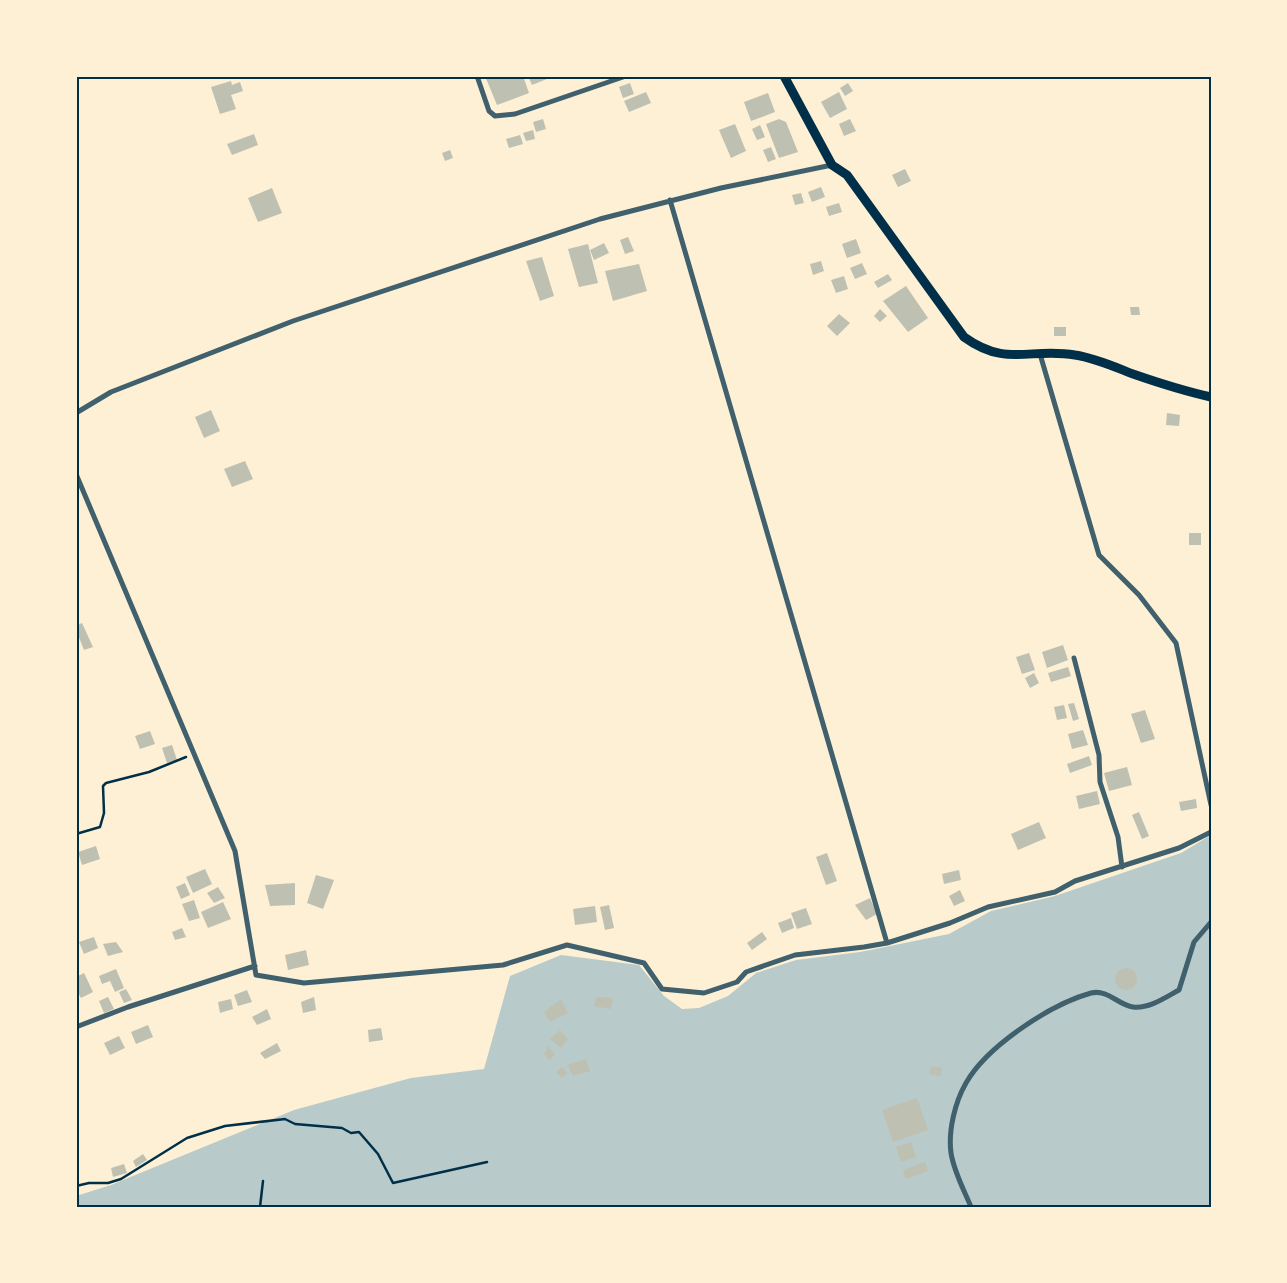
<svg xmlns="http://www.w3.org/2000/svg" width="1287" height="1283" font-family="'Work Sans',sans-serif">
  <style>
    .green { fill: #b9caca }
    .building { fill: #bec0b2 }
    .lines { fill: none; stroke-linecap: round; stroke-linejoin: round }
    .path { stroke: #003049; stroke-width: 2.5 }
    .minor { stroke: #3f606c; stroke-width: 5 }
    .secondary { stroke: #003049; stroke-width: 9 }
    .neatline { fill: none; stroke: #003049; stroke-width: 2 }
  </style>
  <rect width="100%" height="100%" fill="#fdf0d5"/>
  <path class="green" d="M 1211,835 L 1211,1207 L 76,1207 L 76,1196 L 111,1185 L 294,1110 L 411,1078 L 484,1069 L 510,976 L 561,955 L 639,965 L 664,996 L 682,1009 L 699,1008 L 728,996 L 756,973 L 796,960 L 860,952 L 949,934 L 991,911 L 1055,896 L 1181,853 Z"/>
  <path class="building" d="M 485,76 L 523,76 L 529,93 L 497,105 Z
    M 528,76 L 545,76 L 547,79 L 532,85 Z
    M 231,81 L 232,85 L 240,82 L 243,91 L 231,95 L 236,109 L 220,114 L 211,87 Z
    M 630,83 L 634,94 L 623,98 L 619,87 Z
    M 848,83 L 853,91 L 845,96 L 840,88 Z
    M 646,92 L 651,103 L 629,112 L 624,101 Z
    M 839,92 L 847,109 L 830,118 L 821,102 Z
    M 768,93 L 775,112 L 751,121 L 744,102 Z
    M 543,119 L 546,129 L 536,132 L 533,122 Z
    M 779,119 L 786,122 L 798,152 L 779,158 L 766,124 Z
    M 850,119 L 856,131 L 844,136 L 839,124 Z
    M 735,124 L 746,151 L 731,158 L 719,130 Z
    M 760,125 L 765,137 L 757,140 L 752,129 Z
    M 533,130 L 535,139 L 526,141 L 523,133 Z
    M 254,134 L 258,145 L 232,155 L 227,144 Z
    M 520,135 L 523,144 L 509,148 L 506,139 Z
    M 771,147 L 776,159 L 768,162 L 763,150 Z
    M 450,150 L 453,158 L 445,161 L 442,153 Z
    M 905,169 L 911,181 L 898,187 L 892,175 Z
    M 821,187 L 825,197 L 812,202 L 808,192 Z
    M 272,188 L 282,213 L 258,222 L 248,198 Z
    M 801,193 L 804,203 L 795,205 L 792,195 Z
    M 839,203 L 842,212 L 829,216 L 826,207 Z
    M 628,237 L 634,251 L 625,254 L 620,240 Z
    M 856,239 L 861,253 L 847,258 L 842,244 Z
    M 604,243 L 609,253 L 594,260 L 590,250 Z
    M 588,244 L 598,283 L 579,287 L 568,249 Z
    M 542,257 L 554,296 L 540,301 L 526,261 Z
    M 821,261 L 824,271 L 813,275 L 810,264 Z
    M 862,263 L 867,274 L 855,279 L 850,268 Z
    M 639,264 L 647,291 L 613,301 L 605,271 Z
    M 888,274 L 892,280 L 878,288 L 874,282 Z
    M 844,276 L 848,289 L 836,293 L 831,280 Z
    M 906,286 L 928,318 L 908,332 L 883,301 Z
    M 1130,307 L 1139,307 L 1140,315 L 1131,315 Z
    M 880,309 L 887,316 L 880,322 L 874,316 Z
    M 839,314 L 850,323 L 837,336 L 827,326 Z
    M 1054,327 L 1066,327 L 1066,336 L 1054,336 Z
    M 211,410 L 220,431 L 204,438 L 195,417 Z
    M 1167,413 L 1180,415 L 1179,426 L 1166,425 Z
    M 245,461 L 253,479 L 232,487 L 224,469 Z
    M 1189,533 L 1201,533 L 1201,545 L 1189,545 Z
    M 82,623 L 93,647 L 84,650 L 76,630 L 76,626 Z
    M 1063,645 L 1068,660 L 1047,668 L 1042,652 Z
    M 1029,653 L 1035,670 L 1022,674 L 1016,657 Z
    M 1068,667 L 1071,676 L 1051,682 L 1048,673 Z
    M 1034,673 L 1039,683 L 1030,688 L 1025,678 Z
    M 1074,703 L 1079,719 L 1073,721 L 1068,704 Z
    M 1064,705 L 1067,718 L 1057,720 L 1054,707 Z
    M 1145,710 L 1155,739 L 1141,743 L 1131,714 Z
    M 1083,730 L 1088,745 L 1072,749 L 1068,734 Z
    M 150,731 L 155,744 L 140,749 L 135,736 Z
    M 172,745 L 177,760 L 167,763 L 162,748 Z
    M 1089,756 L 1092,765 L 1070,773 L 1067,764 Z
    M 1127,767 L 1132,785 L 1109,791 L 1104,773 Z
    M 1097,791 L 1100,804 L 1079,809 L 1076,796 Z
    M 1196,799 L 1197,808 L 1181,811 L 1179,802 Z
    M 1139,812 L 1149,836 L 1142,839 L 1132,815 Z
    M 1039,822 L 1046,838 L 1018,850 L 1011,834 Z
    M 96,846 L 100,859 L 82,865 L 78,852 Z
    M 827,853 L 837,881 L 826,885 L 816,857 Z
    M 205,869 L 212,884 L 193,893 L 186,877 Z
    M 959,870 L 961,880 L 944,884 L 942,874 Z
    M 316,875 L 334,880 L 323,909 L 307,903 Z
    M 185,883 L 190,895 L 181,899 L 176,887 Z
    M 295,883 L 295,905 L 270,906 L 265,885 Z
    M 218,887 L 225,898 L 214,903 L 207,893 Z
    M 960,890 L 965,901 L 954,906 L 949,896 Z
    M 870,898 L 877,914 L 866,920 L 855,905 Z
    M 194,900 L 200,918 L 189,921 L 182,904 Z
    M 223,902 L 231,919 L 208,928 L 201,912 Z
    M 609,905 L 614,928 L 605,930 L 600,907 Z
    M 595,906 L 597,922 L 575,925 L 573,909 Z
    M 806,908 L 812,924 L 797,929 L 791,913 Z
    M 791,918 L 794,928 L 782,933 L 778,923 Z
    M 182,928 L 186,937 L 175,940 L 172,932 Z
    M 762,932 L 767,939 L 752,950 L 747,943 Z
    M 94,937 L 98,948 L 84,954 L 79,942 Z
    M 116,942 L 123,952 L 108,956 L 103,944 Z
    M 306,950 L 309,965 L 288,970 L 285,955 Z
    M1115 979a11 11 0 1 1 22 0a11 11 0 1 1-22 0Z
    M 116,969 L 124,988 L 115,992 L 110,981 L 102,984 L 99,976 Z
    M 84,973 L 93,992 L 81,998 L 76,989 L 76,977 Z
    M 126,989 L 132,1000 L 124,1003 L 119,992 Z
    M 247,990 L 252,1002 L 238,1006 L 234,995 Z
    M 108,997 L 114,1009 L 104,1013 L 99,1001 Z
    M 314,997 L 316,1010 L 303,1013 L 301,1002 Z
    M 596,997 L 613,998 L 611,1009 L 594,1006 Z
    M 231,999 L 233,1009 L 220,1013 L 218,1002 Z
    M 561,999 L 568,1013 L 550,1022 L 544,1012 Z
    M 267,1009 L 271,1019 L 257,1025 L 252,1017 Z
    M 148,1025 L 153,1037 L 136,1044 L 131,1032 Z
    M 381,1028 L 383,1040 L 369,1042 L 368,1030 Z
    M 560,1030 L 568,1039 L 561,1048 L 550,1039 Z
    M 119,1036 L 125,1048 L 110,1055 L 104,1043 Z
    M 277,1043 L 281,1051 L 265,1059 L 260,1053 Z
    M 548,1046 L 555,1054 L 550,1060 L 544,1054 Z
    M 586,1059 L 590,1071 L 573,1076 L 567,1065 Z
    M 931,1066 L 942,1068 L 941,1076 L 929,1074 Z
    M 562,1067 L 567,1073 L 562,1078 L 556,1072 Z
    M 917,1098 L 928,1130 L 893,1142 L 882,1110 Z
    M 911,1142 L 916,1157 L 901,1162 L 896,1147 Z
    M 143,1154 L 147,1160 L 136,1167 L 133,1161 Z
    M 925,1162 L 928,1171 L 906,1179 L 903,1170 Z
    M 124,1164 L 127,1173 L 113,1177 L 111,1168 Z"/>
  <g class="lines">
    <path class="path" d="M 76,834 L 100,827 L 104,813 L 103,786 L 106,783 L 149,772 L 186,757
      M 76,1186 L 89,1183 L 108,1183 L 121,1179 L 187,1138 L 225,1126 L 285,1119 L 295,1124 L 342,1128 L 351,1133 L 359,1132 L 378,1154 L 393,1183 L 487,1162
      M 260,1207 L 263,1181"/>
    <path class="minor" d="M 477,76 L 489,111 L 495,116 L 515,114 L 626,76
      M 670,200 L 887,943
      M 1040,354 L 1099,555 L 1139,595 L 1176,643 L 1211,805
      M 76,413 L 111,392 L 293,321 L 600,219 L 721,188 L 832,165
      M 76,474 L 235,851 L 256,975 L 304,983 L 503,965 L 567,945 L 644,963 L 662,989 L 704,993 L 737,982 L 746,972 L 795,955 L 864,947 L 887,943 L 950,923 L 988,907 L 1055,892 L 1075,881 L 1179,848 L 1211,832
      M 1074,658 L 1099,755 L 1100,782 L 1118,837 L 1122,867
      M 76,1027 L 128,1007 L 255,966
      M 971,1207 C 964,1190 954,1172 951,1153 C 948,1131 955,1102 966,1083 C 987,1046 1051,1004 1091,993 C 1108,989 1118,1005 1133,1007 C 1149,1009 1166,997 1179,990 L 1194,942 L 1211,922"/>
    <path class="secondary" d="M 784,76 L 832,165 L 847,175 L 964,337 C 1007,368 1030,347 1075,355 C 1095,358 1115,367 1133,374 C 1159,383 1184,391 1211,397"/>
  </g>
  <rect width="1287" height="1283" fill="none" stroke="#fdf0d5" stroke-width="155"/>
  <rect x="78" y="78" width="1132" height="1128" class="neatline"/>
</svg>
